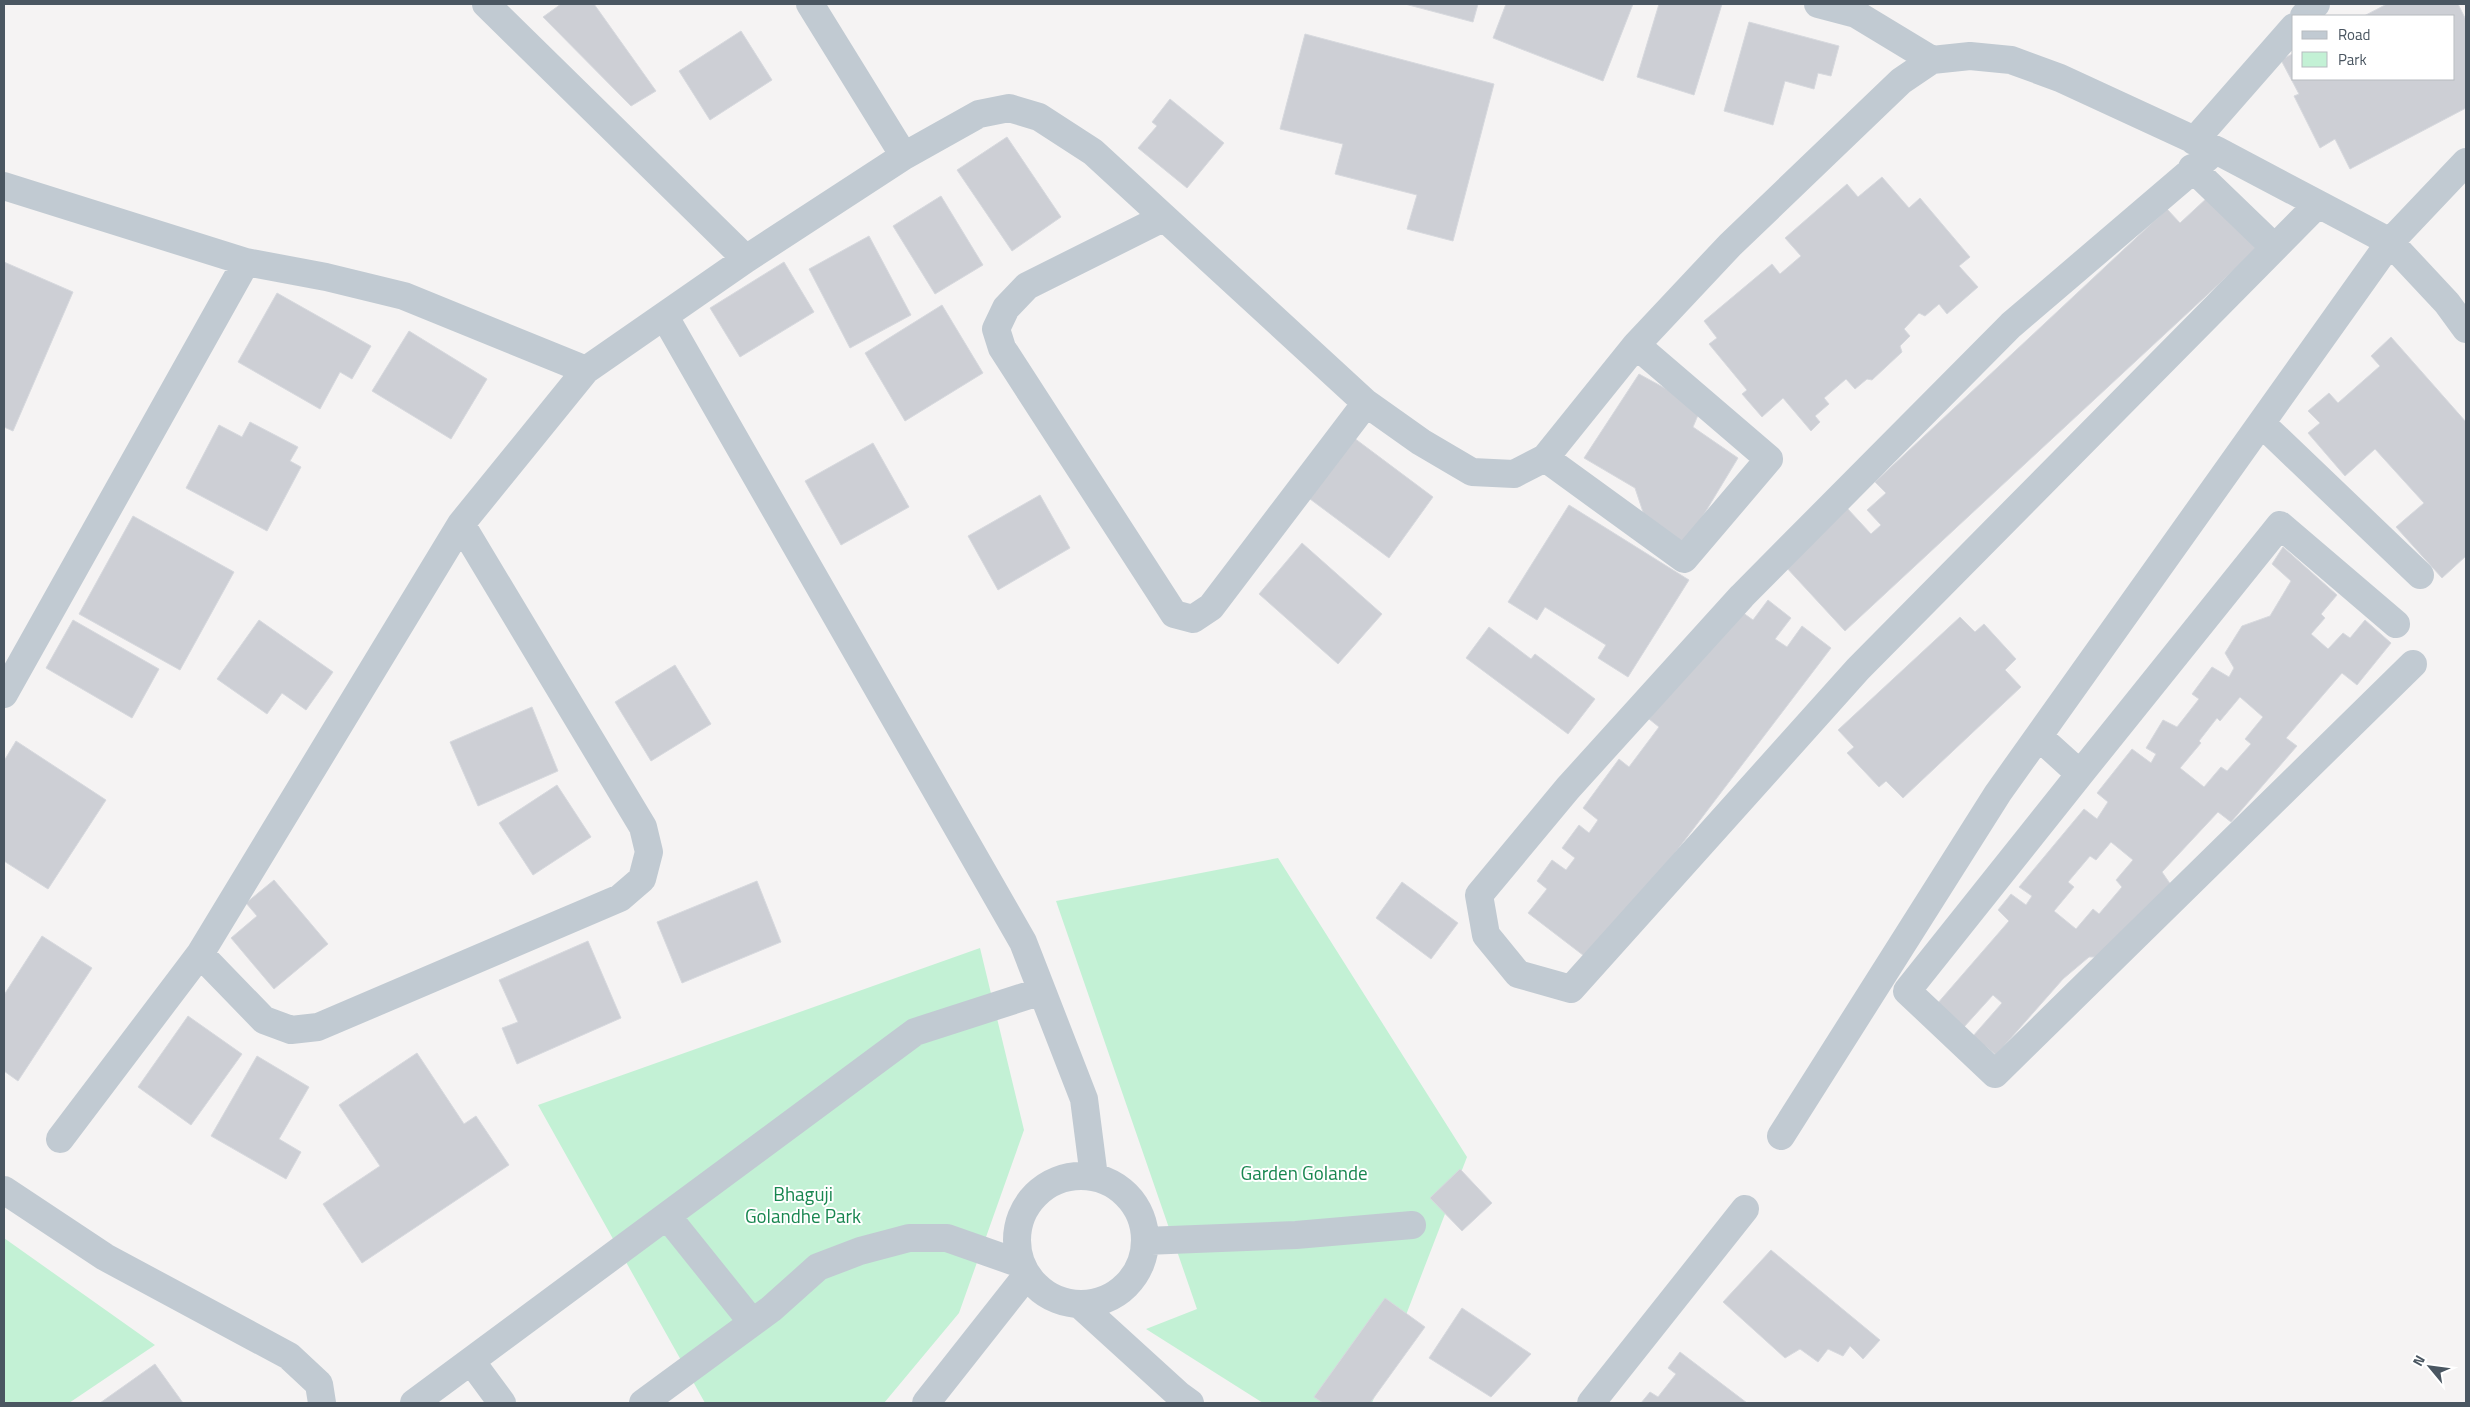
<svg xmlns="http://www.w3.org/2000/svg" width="2470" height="1407" font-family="'Titillium Web',sans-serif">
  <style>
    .green { fill: #c3f1d5 }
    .building { fill: #cdcfd5; stroke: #d7d9de; fill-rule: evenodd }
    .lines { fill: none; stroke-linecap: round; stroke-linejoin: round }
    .minor { stroke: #c1cad2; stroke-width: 28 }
    .labels { text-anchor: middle; stroke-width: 4; stroke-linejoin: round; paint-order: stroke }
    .park-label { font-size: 19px; fill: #17864f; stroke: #fff }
  </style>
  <rect width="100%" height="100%" fill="#f5f3f3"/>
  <path class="green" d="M 1278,858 L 1467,1157 L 1372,1403 L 1263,1403 L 1146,1329 L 1197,1309 L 1056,901 Z
    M 980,948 L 1024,1130 L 959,1313 L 884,1403 L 705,1403 L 538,1105 Z
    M 4,1238 L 155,1345 L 69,1403 L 4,1403 Z"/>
  <path class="building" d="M 561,4 L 594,4 L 656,91 L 631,106 L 543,17 Z
    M 1405,4 L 1478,4 L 1473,22 Z
    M 1506,4 L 1633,4 L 1603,81 L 1493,38 Z
    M 1659,4 L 1722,4 L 1694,95 L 1637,77 Z
    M 2387,4 L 2458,4 L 2466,20 L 2466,108 L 2350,169 L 2335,139 L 2320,148 L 2294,96 L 2299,94 L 2281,60 L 2294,53 L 2294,79 L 2454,79 L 2454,16 L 2364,16 Z
    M 1749,22 L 1839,46 L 1831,76 L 1818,73 L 1814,89 L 1785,81 L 1773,125 L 1724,111 Z
    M 741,31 L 772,80 L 710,120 L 679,71 Z
    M 1305,34 L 1494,84 L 1453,241 L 1407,229 L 1417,195 L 1335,174 L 1343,144 L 1280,129 Z
    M 1170,99 L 1224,143 L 1187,188 L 1138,148 L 1157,126 L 1152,122 Z
    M 1007,137 L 1061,217 L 1012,251 L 957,170 Z
    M 1882,177 L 1909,208 L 1920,198 L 1970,257 L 1959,266 L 1978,287 L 1947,314 L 1939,304 L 1925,316 L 1919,313 L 1904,329 L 1910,336 L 1900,346 L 1902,352 L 1872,380 L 1867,379 L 1855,389 L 1846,379 L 1824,398 L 1829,404 L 1815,416 L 1820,422 L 1811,431 L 1783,398 L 1762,417 L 1742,394 L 1747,390 L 1709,344 L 1717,338 L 1704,321 L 1772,264 L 1780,274 L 1801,256 L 1785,238 L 1847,184 L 1858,197 Z
    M 941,196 L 983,265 L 935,294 L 893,226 Z
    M 2208,197 L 2262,244 L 1845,631 L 1785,566 L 1847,508 L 1871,534 L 1881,525 L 1867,510 L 1886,493 L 1875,482 L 2167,209 L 2180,223 Z
    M 869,236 L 911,315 L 850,348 L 809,269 Z
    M 4,262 L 73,292 L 13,431 L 4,427 Z
    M 784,262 L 814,312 L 740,357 L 710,308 Z
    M 277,293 L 371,346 L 352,379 L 340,372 L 320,409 L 238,362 Z
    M 942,305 L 983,373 L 905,421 L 865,353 Z
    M 409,331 L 487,379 L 451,439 L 372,391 Z
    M 2391,337 L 2466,422 L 2466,556 L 2442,578 L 2396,527 L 2424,503 L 2375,449 L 2345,476 L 2308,433 L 2320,423 L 2308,411 L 2329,393 L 2338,403 L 2380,366 L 2371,356 Z
    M 1639,374 L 1701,408 L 1693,427 L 1738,458 L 1686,544 L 1644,515 L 1635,488 L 1584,458 Z
    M 250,422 L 298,447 L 290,461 L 301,467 L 267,531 L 186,488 L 219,425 L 242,437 Z
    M 1346,432 L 1433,497 L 1389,558 L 1302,493 Z
    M 873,443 L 909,507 L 841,545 L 805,481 Z
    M 1040,495 L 1070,548 L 998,590 L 968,536 Z
    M 1569,505 L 1689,580 L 1628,677 L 1598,658 L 1606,645 L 1545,607 L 1537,620 L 1508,602 Z
    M 133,516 L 234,572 L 180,670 L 79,614 Z
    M 1302,543 L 1382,614 L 1338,664 L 1259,594 Z
    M 2283,547 L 2337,595 L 2321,614 L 2325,618 L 2311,634 L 2328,649 L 2343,633 L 2350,638 L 2365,620 L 2391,643 L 2357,685 L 2342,673 L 2286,738 L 2297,746 L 2231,822 L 2218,812 L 2162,872 L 2171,885 L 2111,957 L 2089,957 L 2063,979 L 1996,1055 L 1973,1036 L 2002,1003 L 1993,995 L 1964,1027 L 1937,1004 L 2009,921 L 1998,910 L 2011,894 L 2026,905 L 2032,896 L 2019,887 L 2084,809 L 2097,819 L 2108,802 L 2097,793 L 2132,749 L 2151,763 L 2156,754 L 2146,748 L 2163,720 L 2177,727 L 2199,699 L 2192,694 L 2212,667 L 2229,677 L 2234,668 L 2225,653 L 2242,626 L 2270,616 L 2291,581 L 2272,564 ZM 2240,697 L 2263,717 L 2245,739 L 2251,744 L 2227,771 L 2221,767 L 2204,787 L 2180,768 L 2201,743 L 2199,741 L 2217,718 L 2220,721 ZM 2111,842 L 2133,860 L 2116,880 L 2122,887 L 2099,914 L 2093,909 L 2076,929 L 2054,911 L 2074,887 L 2068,882 L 2090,856 L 2096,860 Z
    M 1768,600 L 1791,618 L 1775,639 L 1787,647 L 1802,626 L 1831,648 L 1592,962 L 1528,913 L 1547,889 L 1537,881 L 1552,860 L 1566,870 L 1575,858 L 1562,848 L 1579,825 L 1589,833 L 1598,820 L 1583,808 L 1619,759 L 1629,767 L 1659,727 L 1649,719 L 1735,607 L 1753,620 Z
    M 1960,617 L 1975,632 L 1984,624 L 2016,659 L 2005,670 L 2021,687 L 1903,798 L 1886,781 L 1879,787 L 1847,753 L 1854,747 L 1838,730 Z
    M 73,620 L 159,669 L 132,718 L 46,668 Z
    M 259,620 L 333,672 L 306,710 L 282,693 L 267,714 L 217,679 Z
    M 1489,627 L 1531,659 L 1535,654 L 1595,699 L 1568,734 L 1466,658 Z
    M 675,665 L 711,724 L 651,761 L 615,702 Z
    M 532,707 L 558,771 L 478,806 L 450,742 Z
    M 16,741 L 106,800 L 48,889 L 4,861 L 4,761 Z
    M 557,785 L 591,837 L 533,875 L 499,823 Z
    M 274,880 L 328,944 L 274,989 L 231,938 L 257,916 L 246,903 Z
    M 757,881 L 781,942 L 682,983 L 657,922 Z
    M 1402,882 L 1458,923 L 1431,959 L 1376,918 Z
    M 42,936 L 92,968 L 18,1081 L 4,1071 L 4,995 Z
    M 588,941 L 621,1018 L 517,1064 L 502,1028 L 518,1022 L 499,980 Z
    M 188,1016 L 242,1054 L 191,1125 L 138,1087 Z
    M 417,1053 L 464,1124 L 476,1116 L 509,1165 L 362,1263 L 323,1204 L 380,1166 L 339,1105 Z
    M 257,1056 L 309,1087 L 279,1139 L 301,1152 L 286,1179 L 211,1136 Z
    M 1460,1169 L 1492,1203 L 1462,1231 L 1430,1198 Z
    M 1771,1250 L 1880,1340 L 1863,1359 L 1850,1346 L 1843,1356 L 1828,1349 L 1818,1362 L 1800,1349 L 1785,1358 L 1723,1302 Z
    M 1385,1298 L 1425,1327 L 1370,1403 L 1323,1403 L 1314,1397 Z
    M 1462,1308 L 1531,1354 L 1491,1397 L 1429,1358 Z
    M 1680,1352 L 1747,1403 L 1641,1403 L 1650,1392 L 1658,1397 L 1676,1374 L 1668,1368 Z
    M 155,1364 L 183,1403 L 100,1403 Z"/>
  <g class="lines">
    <path class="minor" d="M 486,4 L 746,259
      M 810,4 L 904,156
      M 1818,4 L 1856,14 L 1932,60
      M 2304,16 L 2316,4
      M 2194,141 L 2294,27
      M 2216,150 L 2011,325 L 1742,596 L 1568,788 L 1479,895 L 1486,935 L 1518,974 L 1571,989 L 1858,669 L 2317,205
      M 2192,168 L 2274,247
      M 4,186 L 246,262 L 326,277 L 404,296 L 586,370
      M 1163,218 L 1027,286 L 1006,308 L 996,329 L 1002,348 L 1174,614 L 1193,619 L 1211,607 L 1366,403
      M 665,317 L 1023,942 L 1084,1099 L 1094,1177
      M 2262,424 L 2420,575
      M 1545,458 L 1684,559 L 1769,459 L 1636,345
      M 4,694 L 246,262
      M 2039,737 L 2080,774 L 1907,991 L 1995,1074 L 2413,664
      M 2080,774 L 2280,525 L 2396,624
      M 200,954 L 264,1020 L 291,1030 L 318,1027 L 620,898 L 642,879 L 649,852 L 643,827 L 461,524
      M 1781,1136 L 1998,793 L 2390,242 L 2466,162
      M 60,1139 L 200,954 L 461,524 L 586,370 L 746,259 L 904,156 L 979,114 L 1009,108 L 1039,117 L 1093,152 L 1366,403 L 1421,442 L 1472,472 L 1514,474 L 1545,458 L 1636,345 L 1730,245 L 1901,81 L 1932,60 L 1970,56 L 2011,60 L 2060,78 L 2216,150 L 2390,242 L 2447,303 L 2466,329
      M1017 1240a64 64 0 1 1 128 0a64 64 0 1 1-128 0Z
      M 4,1190 L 105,1257 L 289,1356 L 319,1384 L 322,1403
      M 667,1216 L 752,1322
      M 1145,1241 L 1296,1235 L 1412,1225
      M 1079,1304 L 1179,1395 L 1190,1403
      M 471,1361 L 502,1403
      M 414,1403 L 915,1032 L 1042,991
      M 643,1403 L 771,1309 L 818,1267 L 860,1251 L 909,1238 L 947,1238 L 1021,1264
      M 926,1403 L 1027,1275
      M 1591,1403 L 1745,1209"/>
  </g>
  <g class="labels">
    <g class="park-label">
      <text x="1304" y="1180">Garden Golande</text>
      <text x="803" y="1201">Bhaguji<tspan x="803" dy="22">Golandhe Park</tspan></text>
    </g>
  </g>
  <rect width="2470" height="1407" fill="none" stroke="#4a5661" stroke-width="10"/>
  <rect x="2292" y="15" width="162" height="65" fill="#ffffff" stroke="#b7bbc0"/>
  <rect x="2302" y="31" width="25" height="8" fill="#c1cad2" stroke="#b7bbc0"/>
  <text x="2338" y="40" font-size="15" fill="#4a5661">Road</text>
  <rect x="2302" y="52" width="25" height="15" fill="#c3f1d5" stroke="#b7bbc0"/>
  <text x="2338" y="65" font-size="15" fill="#4a5661">Park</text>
  <g transform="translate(2430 1367) rotate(299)" stroke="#ffffff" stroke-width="4" paint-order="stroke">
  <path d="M0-4L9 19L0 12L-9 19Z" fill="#4a5661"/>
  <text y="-8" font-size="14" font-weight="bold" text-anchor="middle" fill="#4a5661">N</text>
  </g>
</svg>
